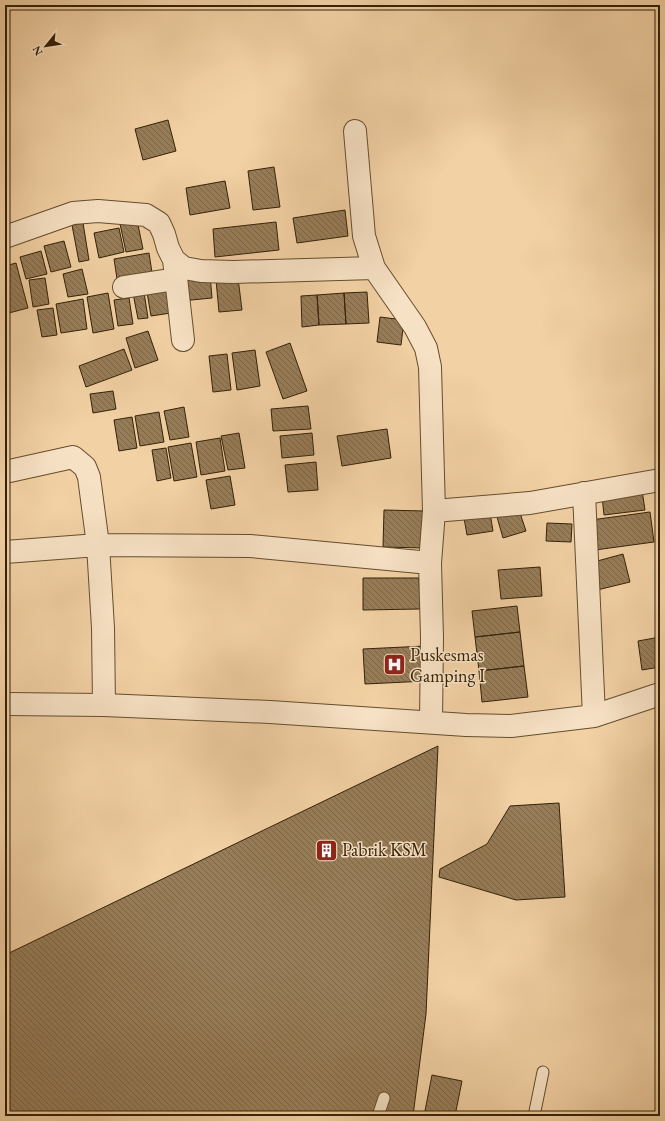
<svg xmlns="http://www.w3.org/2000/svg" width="665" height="1121" font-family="'EB Garamond',serif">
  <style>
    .building { fill: url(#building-back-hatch); stroke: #342107 }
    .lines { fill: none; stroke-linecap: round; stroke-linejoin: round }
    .lane-casing { stroke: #644d2e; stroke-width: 13 }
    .street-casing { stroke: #644d2e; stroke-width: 24 }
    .lane { stroke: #f7e1c4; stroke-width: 11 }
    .street { stroke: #f7e1c4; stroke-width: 22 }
    .labels { text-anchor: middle; stroke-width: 3; stroke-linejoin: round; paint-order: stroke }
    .poi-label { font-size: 18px; fill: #342107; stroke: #f7e1c4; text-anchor: start }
  </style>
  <defs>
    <pattern id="building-back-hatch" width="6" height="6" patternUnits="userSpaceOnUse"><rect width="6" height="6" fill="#977d59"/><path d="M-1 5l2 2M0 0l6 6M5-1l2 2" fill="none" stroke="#7c6648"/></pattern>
  </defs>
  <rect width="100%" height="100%" fill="#f2d1a4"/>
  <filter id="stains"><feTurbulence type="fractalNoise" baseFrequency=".005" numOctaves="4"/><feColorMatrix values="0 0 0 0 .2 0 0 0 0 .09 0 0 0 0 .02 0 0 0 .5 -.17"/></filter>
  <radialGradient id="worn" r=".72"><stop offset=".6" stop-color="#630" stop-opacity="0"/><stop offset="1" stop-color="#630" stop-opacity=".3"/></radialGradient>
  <path class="building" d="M 168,120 L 176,151 L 143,160 L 135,129 Z
    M 274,167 L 280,207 L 253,210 L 248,171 Z
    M 225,181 L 230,208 L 190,215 L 186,188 Z
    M 345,210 L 348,236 L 297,243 L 293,218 Z
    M 137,220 L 143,249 L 126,252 L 120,224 Z
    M 276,222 L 279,250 L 215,257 L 213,229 Z
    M 83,223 L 89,260 L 79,262 L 72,225 Z
    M 119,228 L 124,252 L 99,258 L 94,233 Z
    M 64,241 L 71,267 L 51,272 L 44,246 Z
    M 41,251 L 47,274 L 26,279 L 20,257 Z
    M 149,253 L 153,279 L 118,285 L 114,259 Z
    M 16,263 L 28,308 L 5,314 L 5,266 Z
    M 82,269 L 88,294 L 68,297 L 63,274 Z
    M 210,274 L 212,298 L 181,301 L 179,277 Z
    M 45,278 L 49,304 L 33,307 L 29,280 Z
    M 238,278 L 242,310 L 219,312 L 216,280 Z
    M 166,282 L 171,313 L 151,316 L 146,286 Z
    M 143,286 L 148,318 L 138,319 L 132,288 Z
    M 367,292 L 369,323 L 346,324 L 344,293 Z
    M 108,293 L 114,329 L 93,333 L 87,297 Z
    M 344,293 L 346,324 L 319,325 L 317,295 Z
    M 317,295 L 319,325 L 302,327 L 301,296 Z
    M 129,298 L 133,324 L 118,326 L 114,300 Z
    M 83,299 L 87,329 L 61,333 L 56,304 Z
    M 53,308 L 57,335 L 42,337 L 37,310 Z
    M 380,317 L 404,320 L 401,345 L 377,342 Z
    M 148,331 L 158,360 L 135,368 L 126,338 Z
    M 290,343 L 307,391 L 283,399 L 266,352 Z
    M 124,349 L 132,370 L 86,387 L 79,366 Z
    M 255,350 L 260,386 L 237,390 L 232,353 Z
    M 227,354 L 231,390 L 213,392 L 209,356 Z
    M 113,391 L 116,409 L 93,413 L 90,394 Z
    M 308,406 L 311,429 L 273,431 L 271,409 Z
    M 184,407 L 189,437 L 170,440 L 164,411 Z
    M 159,412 L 164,442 L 140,446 L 135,416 Z
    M 132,417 L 137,448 L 119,451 L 114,420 Z
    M 387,429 L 391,458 L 342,466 L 337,436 Z
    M 239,433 L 245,468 L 228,470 L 221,436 Z
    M 312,433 L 314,455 L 282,458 L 280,436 Z
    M 220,438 L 225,471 L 201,475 L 196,442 Z
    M 191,443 L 197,477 L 174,481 L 168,447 Z
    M 166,448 L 171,478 L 157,481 L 152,450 Z
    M 316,462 L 318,490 L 288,492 L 285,465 Z
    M 230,476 L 235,505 L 211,509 L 206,480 Z
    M 642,490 L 645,510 L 604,515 L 602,496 Z
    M 384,510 L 425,511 L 424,548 L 383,547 Z
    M 519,510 L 526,531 L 503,538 L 497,517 Z
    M 650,512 L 654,542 L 595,550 L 591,520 Z
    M 490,513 L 493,531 L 467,535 L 464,518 Z
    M 547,523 L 572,524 L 571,542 L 546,541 Z
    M 623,554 L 630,582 L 597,590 L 590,563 Z
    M 540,567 L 542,596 L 501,599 L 498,570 Z
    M 363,578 L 419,578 L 420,609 L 363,610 Z
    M 517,606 L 520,632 L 475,637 L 472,611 Z
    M 520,632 L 524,666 L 479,671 L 475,637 Z
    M 660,637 L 660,667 L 642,670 L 638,641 Z
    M 425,646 L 427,681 L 365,684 L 363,649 Z
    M 524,666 L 528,697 L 482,702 L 479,671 Z
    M 438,746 L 426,1014 L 413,1116 L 5,1116 L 5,955 Z
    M 559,803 L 565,897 L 516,900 L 439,877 L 440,869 L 487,844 L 510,806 Z
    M 432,1075 L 462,1081 L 455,1116 L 424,1116 Z"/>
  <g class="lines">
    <defs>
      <path id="lane" d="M 378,1116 L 384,1098
        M 534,1116 L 543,1072"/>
      <path id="street" d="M 355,131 L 364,236 L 374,268 L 415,327 L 426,348 L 430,367 L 434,511
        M 5,237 L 73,213 L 98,211 L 146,215 L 159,223 L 164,234 L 168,248 L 174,260 L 184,268 L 201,271 L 233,272 L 374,268
        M 174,260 L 183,340
        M 124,287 L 176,279
        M 5,472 L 73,457 L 85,467 L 89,477 L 98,545 L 103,628 L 104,705
        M 584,493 L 594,716
        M 5,552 L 98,545 L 250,546 L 430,563
        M 5,704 L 104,705 L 270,712 L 466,725 L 511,726 L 594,716 L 660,694
        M 431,722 L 432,637 L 430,563 L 434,511 L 530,503 L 660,480"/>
    </defs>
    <use href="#lane" class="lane-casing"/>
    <use href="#street" class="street-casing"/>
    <use href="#lane" class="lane"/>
    <use href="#street" class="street"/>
  </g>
  <defs>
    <symbol id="hospital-square" viewBox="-11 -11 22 22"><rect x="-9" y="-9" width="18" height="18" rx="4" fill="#8f2418" stroke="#f7e1c4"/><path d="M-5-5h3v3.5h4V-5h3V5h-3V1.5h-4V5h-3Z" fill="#fff"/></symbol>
    <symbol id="building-square" viewBox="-11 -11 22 22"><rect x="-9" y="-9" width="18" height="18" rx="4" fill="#8f2418" stroke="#f7e1c4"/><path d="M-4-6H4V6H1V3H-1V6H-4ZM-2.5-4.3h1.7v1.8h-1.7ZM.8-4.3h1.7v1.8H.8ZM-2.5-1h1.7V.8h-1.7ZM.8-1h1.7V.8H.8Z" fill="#fff"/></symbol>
  </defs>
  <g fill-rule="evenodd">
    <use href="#hospital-square" x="382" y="652" width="25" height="25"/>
    <use href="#building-square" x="314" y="838" width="25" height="25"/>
  </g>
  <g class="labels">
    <g class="poi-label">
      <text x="410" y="661">Puskesmas<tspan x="410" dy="21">Gamping I</tspan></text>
      <text x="342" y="856">Pabrik KSM</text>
    </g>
  </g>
  <rect width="665" height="1121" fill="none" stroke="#f2d1a4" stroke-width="20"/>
  <rect x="6" y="6" width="653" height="1109" fill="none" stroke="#342107" stroke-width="2"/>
  <rect x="10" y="10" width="645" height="1101" fill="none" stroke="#342107"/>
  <g transform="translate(46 46) rotate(240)" stroke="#f7e1c4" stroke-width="3" paint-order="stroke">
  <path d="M0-3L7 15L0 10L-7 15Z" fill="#342107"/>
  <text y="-6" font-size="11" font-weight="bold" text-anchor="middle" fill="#342107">N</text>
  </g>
  <rect width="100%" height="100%" filter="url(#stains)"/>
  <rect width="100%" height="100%" fill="url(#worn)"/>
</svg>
